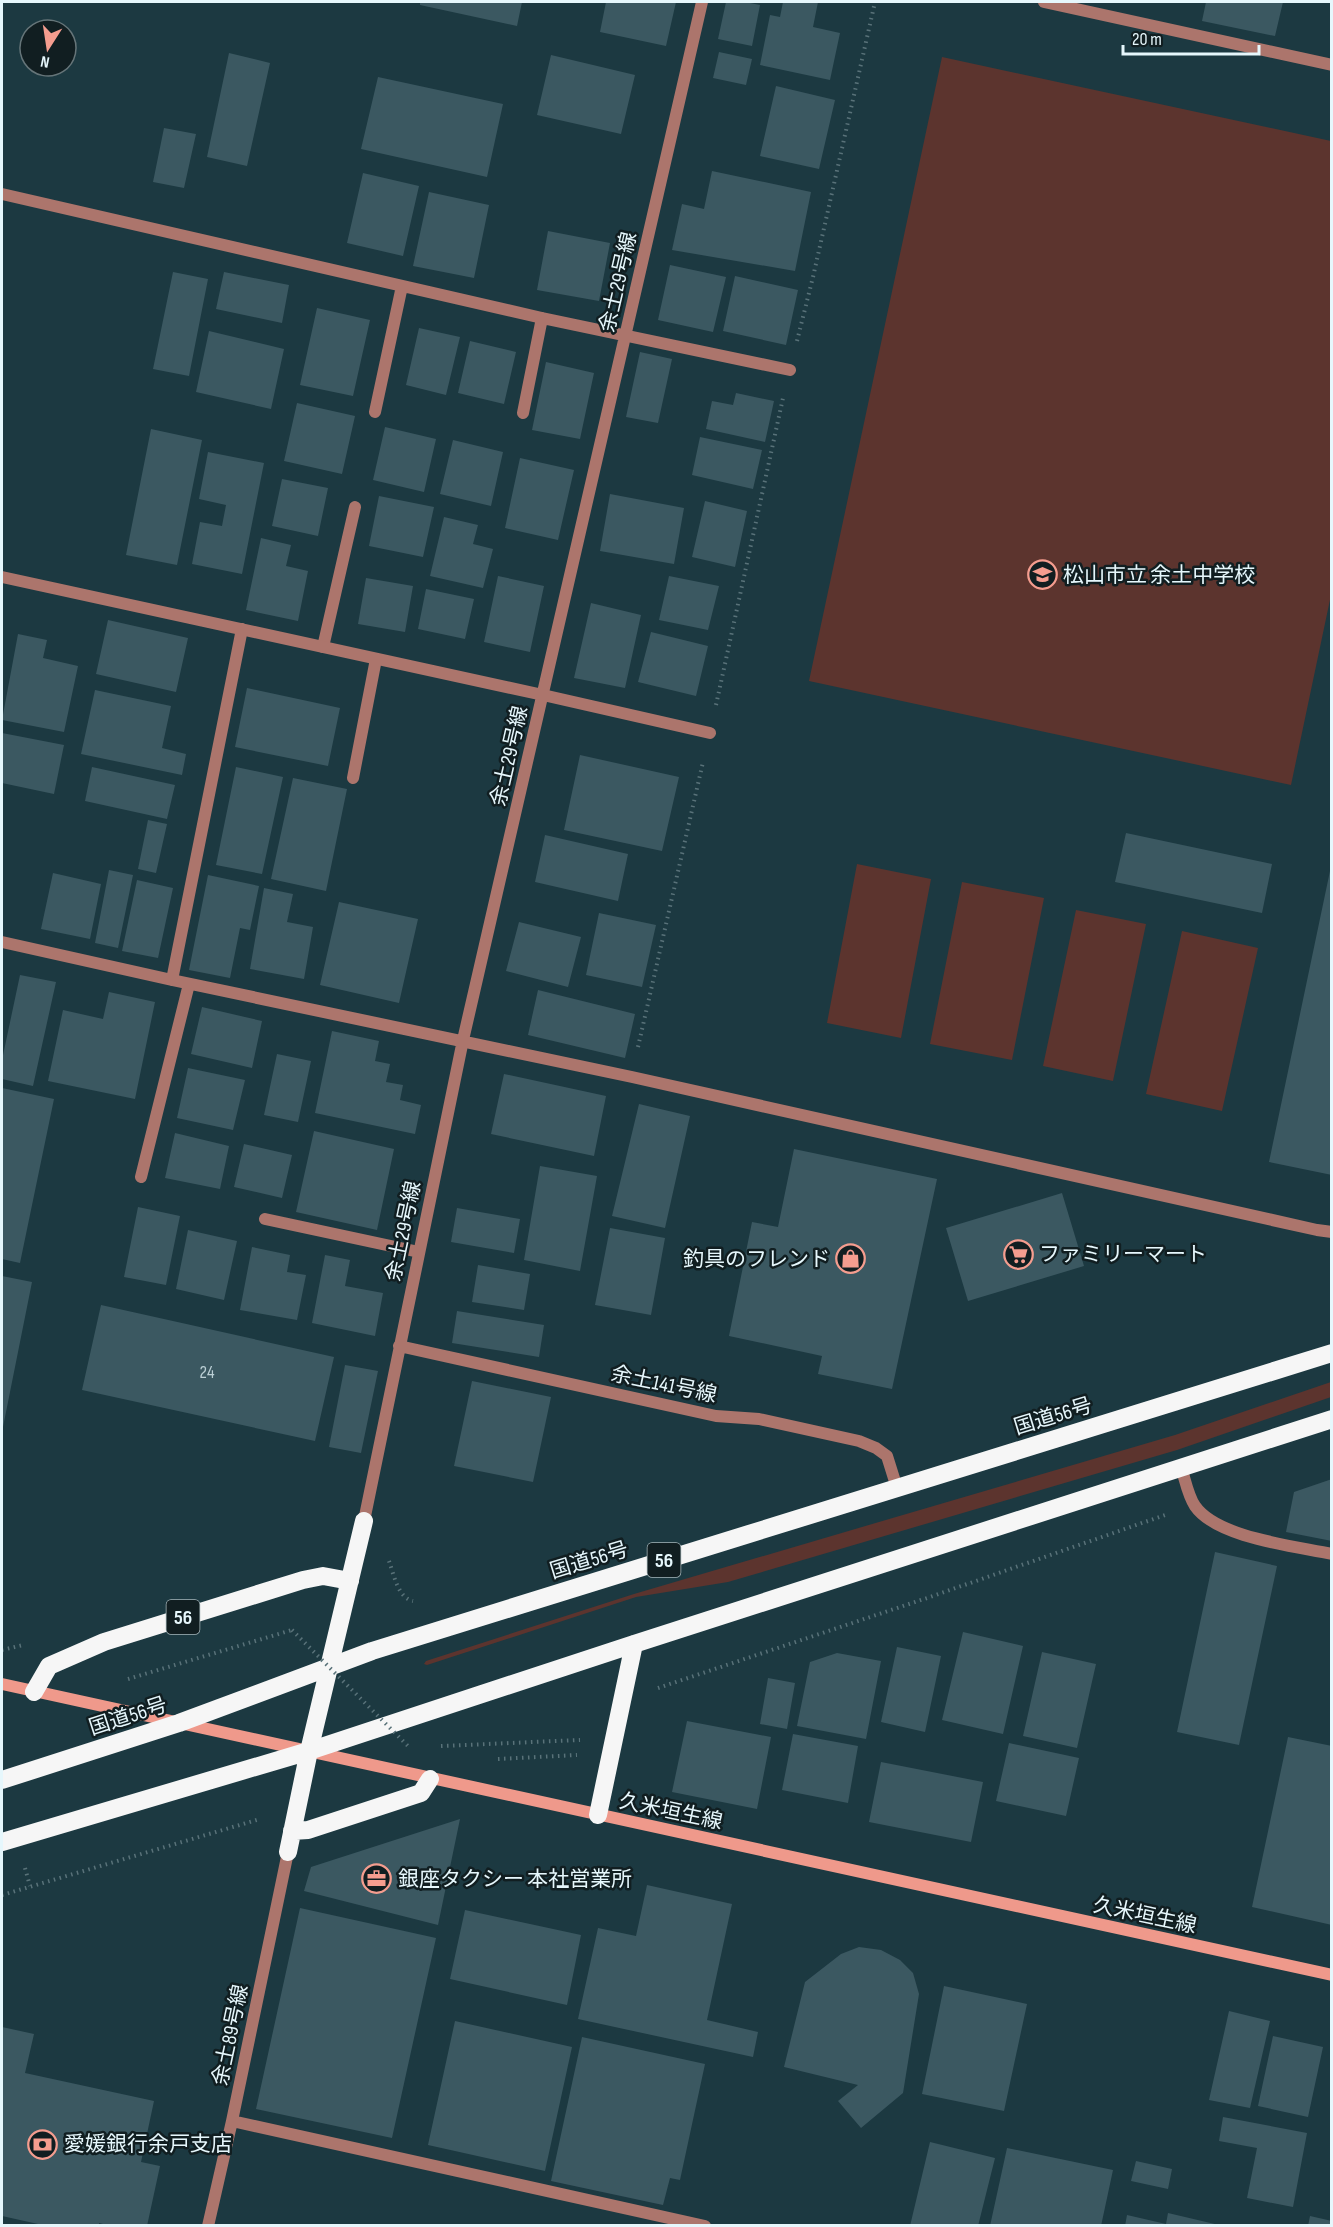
<svg xmlns="http://www.w3.org/2000/svg" width="1333" height="2227" font-family="'Sofia Sans Condensed','Noto Sans JP',sans-serif">
  <style>
    .green { fill: #5c342e }
    .building { fill: #3b5861 }
    .lines { fill: none; stroke-linecap: round; stroke-linejoin: round }
    .path { stroke: #597279; stroke-width: 4; stroke-dasharray: 1.5 4.5; stroke-linecap: butt }
    .lane { stroke: #ac756c; stroke-width: 12 }
    .street { stroke: #ac756c; stroke-width: 12 }
    .secondary { stroke: #ef998b; stroke-width: 12 }
    .highway { stroke: #f6f6f6; stroke-width: 18 }
    .path-bridge { stroke: #597279; stroke-width: 4; stroke-dasharray: 1.5 4.5; stroke-linecap: butt }
    .labels { text-anchor: middle; stroke-width: 5; stroke-linejoin: round; paint-order: stroke }
    .number-label { font-size: 18px; fill: #bbcfd5 }
    .shield { fill: #111e21; stroke: #a6b6ba; stroke-width: 1.5 }
    .shield-label { font-size: 20px; font-weight: bold; fill: #e6f7fc }
    .street-label { font-size: 21px; fill: #e6f7fc; stroke: #111e21 }
    .poi-label { font-size: 21px; fill: #e6f7fc; stroke: #111e21; text-anchor: start }
  </style>
  <rect width="100%" height="100%" fill="#1c3941"/>
  <path class="green" d="M 942,57 L 1331,141 L 1331,595 L 1291,785 L 809,681 Z
    M 857,864 L 931,879 L 901,1038 L 827,1023 Z
    M 962,882 L 1044,898 L 1012,1060 L 930,1044 Z
    M 1076,910 L 1146,924 L 1113,1081 L 1043,1066 Z
    M 1182,931 L 1258,948 L 1222,1111 L 1146,1094 Z
    M 1331,1382 L 1331,1397 L 1177,1450 L 728,1582 L 636,1597 L 427,1665 L 424,1664 L 426,1661 L 634,1594 L 1175,1435 Z"/>
  <path class="building" d="M 420,2 L 522,2 L 517,26 L 420,5 Z
    M 606,2 L 676,2 L 666,46 L 600,32 Z
    M 726,2 L 745,2 L 760,5 L 752,46 L 718,39 Z
    M 783,2 L 818,2 L 813,27 L 840,33 L 830,80 L 760,65 L 770,15 L 780,17 Z
    M 1206,2 L 1283,2 L 1275,36 L 1202,21 Z
    M 719,52 L 752,59 L 746,85 L 713,78 Z
    M 229,53 L 270,63 L 247,166 L 207,157 Z
    M 551,55 L 635,75 L 621,134 L 537,115 Z
    M 378,77 L 503,104 L 487,177 L 361,149 Z
    M 776,86 L 835,100 L 819,169 L 760,156 Z
    M 164,128 L 196,134 L 184,188 L 153,182 Z
    M 712,171 L 811,192 L 795,271 L 672,250 L 682,204 L 704,209 Z
    M 363,173 L 419,186 L 403,256 L 347,243 Z
    M 429,192 L 489,205 L 474,278 L 413,266 Z
    M 548,231 L 610,243 L 599,301 L 537,290 Z
    M 670,265 L 726,277 L 713,332 L 658,320 Z
    M 173,272 L 208,279 L 189,376 L 153,369 Z
    M 224,272 L 289,285 L 282,323 L 216,309 Z
    M 735,276 L 798,290 L 786,345 L 723,331 Z
    M 317,308 L 370,320 L 353,396 L 300,385 Z
    M 419,328 L 460,337 L 446,395 L 406,385 Z
    M 209,331 L 284,349 L 271,409 L 196,392 Z
    M 470,341 L 516,352 L 504,404 L 458,393 Z
    M 640,352 L 672,359 L 658,423 L 626,417 Z
    M 546,362 L 594,373 L 580,439 L 532,430 Z
    M 736,393 L 774,401 L 765,442 L 706,429 L 712,401 L 733,405 Z
    M 297,403 L 355,416 L 342,474 L 284,461 Z
    M 385,427 L 436,439 L 424,492 L 373,480 Z
    M 151,429 L 202,440 L 177,565 L 126,555 Z
    M 700,437 L 762,450 L 753,489 L 692,475 Z
    M 453,440 L 503,452 L 491,506 L 440,494 Z
    M 208,452 L 264,463 L 242,574 L 192,564 L 200,522 L 222,526 L 226,505 L 199,499 Z
    M 520,458 L 574,470 L 558,540 L 505,528 Z
    M 282,479 L 328,488 L 318,536 L 272,526 Z
    M 610,494 L 684,508 L 674,564 L 600,551 Z
    M 379,496 L 434,507 L 423,557 L 369,546 Z
    M 705,501 L 747,511 L 735,567 L 692,557 Z
    M 444,517 L 478,525 L 473,544 L 493,549 L 483,588 L 430,576 Z
    M 261,538 L 291,545 L 286,566 L 308,571 L 298,621 L 246,610 Z
    M 498,576 L 544,586 L 530,652 L 484,642 Z
    M 669,576 L 719,586 L 708,630 L 659,620 Z
    M 366,578 L 413,586 L 405,632 L 358,624 Z
    M 426,589 L 474,599 L 465,639 L 418,629 Z
    M 591,603 L 641,615 L 625,688 L 574,678 Z
    M 108,620 L 188,638 L 176,692 L 96,674 Z
    M 651,632 L 708,646 L 696,696 L 638,682 Z
    M 18,634 L 47,640 L 43,658 L 78,666 L 64,732 L 2,720 Z
    M 247,688 L 340,708 L 328,766 L 235,747 Z
    M 95,690 L 171,706 L 162,748 L 186,754 L 182,775 L 81,754 Z
    M 2,733 L 64,745 L 54,794 L 2,783 Z
    M 580,755 L 679,777 L 662,851 L 564,830 Z
    M 92,767 L 175,785 L 167,819 L 85,801 Z
    M 236,767 L 283,777 L 262,874 L 216,865 Z
    M 293,778 L 347,789 L 326,891 L 271,879 Z
    M 148,820 L 167,824 L 156,873 L 138,869 Z
    M 1126,833 L 1272,864 L 1262,913 L 1115,882 Z
    M 545,835 L 628,854 L 618,901 L 535,882 Z
    M 109,870 L 133,875 L 118,948 L 95,943 Z
    M 1330,871 L 1332,871 L 1332,1175 L 1269,1162 Z
    M 53,873 L 101,884 L 90,939 L 41,929 Z
    M 208,875 L 259,886 L 250,930 L 240,928 L 230,978 L 189,970 Z
    M 137,880 L 173,888 L 158,958 L 122,951 Z
    M 264,888 L 293,894 L 287,922 L 313,927 L 304,979 L 250,969 Z
    M 339,902 L 418,919 L 399,1003 L 320,985 Z
    M 599,913 L 656,925 L 642,987 L 586,975 Z
    M 519,922 L 581,937 L 568,987 L 506,971 Z
    M 20,975 L 56,982 L 33,1086 L 2,1079 L 2,1060 Z
    M 538,990 L 635,1014 L 625,1058 L 528,1035 Z
    M 109,992 L 155,1002 L 135,1099 L 48,1081 L 63,1010 L 103,1019 Z
    M 202,1007 L 262,1021 L 252,1068 L 191,1054 Z
    M 332,1031 L 379,1041 L 375,1061 L 390,1064 L 386,1082 L 403,1085 L 400,1100 L 421,1105 L 415,1134 L 315,1113 Z
    M 277,1054 L 311,1061 L 298,1122 L 264,1115 Z
    M 188,1068 L 245,1080 L 233,1130 L 177,1118 Z
    M 504,1074 L 606,1096 L 594,1156 L 491,1134 Z
    M 2,1088 L 54,1099 L 20,1263 L 2,1259 Z
    M 639,1104 L 690,1116 L 665,1228 L 612,1216 Z
    M 314,1131 L 394,1149 L 377,1230 L 296,1212 Z
    M 175,1133 L 229,1146 L 220,1189 L 165,1178 Z
    M 244,1144 L 292,1155 L 282,1198 L 234,1187 Z
    M 794,1149 L 937,1179 L 892,1389 L 818,1374 L 822,1356 L 729,1336 L 752,1222 L 778,1227 Z
    M 540,1166 L 597,1176 L 580,1271 L 524,1260 Z
    M 1062,1193 L 1084,1266 L 968,1301 L 946,1228 Z
    M 138,1207 L 180,1216 L 166,1285 L 124,1277 Z
    M 457,1208 L 520,1219 L 514,1253 L 451,1242 Z
    M 610,1228 L 665,1238 L 651,1315 L 595,1305 Z
    M 188,1230 L 237,1241 L 224,1300 L 176,1289 Z
    M 252,1247 L 290,1255 L 287,1272 L 306,1275 L 297,1320 L 240,1310 Z
    M 325,1255 L 350,1260 L 345,1286 L 383,1293 L 375,1336 L 312,1323 Z
    M 478,1265 L 530,1274 L 524,1310 L 472,1302 Z
    M 2,1276 L 32,1282 L 3,1427 L 2,1427 Z
    M 101,1305 L 334,1357 L 315,1441 L 82,1390 Z
    M 457,1311 L 544,1325 L 539,1357 L 452,1343 Z
    M 345,1365 L 378,1371 L 361,1453 L 329,1447 Z
    M 472,1381 L 551,1397 L 533,1482 L 454,1466 Z
    M 1332,1479 L 1332,1541 L 1286,1532 L 1294,1492 Z
    M 1215,1552 L 1277,1566 L 1239,1745 L 1177,1732 Z
    M 963,1632 L 1023,1646 L 1003,1734 L 942,1720 Z
    M 897,1647 L 941,1656 L 925,1732 L 881,1722 Z
    M 1042,1652 L 1096,1664 L 1077,1748 L 1023,1736 Z
    M 837,1653 L 881,1661 L 866,1739 L 797,1726 L 810,1662 Z
    M 768,1678 L 795,1683 L 787,1729 L 760,1724 Z
    M 687,1721 L 771,1737 L 757,1809 L 672,1792 Z
    M 793,1734 L 858,1746 L 848,1803 L 782,1790 Z
    M 1288,1737 L 1332,1746 L 1332,1925 L 1252,1907 Z
    M 1009,1743 L 1079,1758 L 1066,1816 L 996,1801 Z
    M 881,1762 L 983,1782 L 971,1842 L 869,1822 Z
    M 460,1819 L 438,1925 L 304,1891 L 311,1867 Z
    M 647,1885 L 732,1904 L 707,2020 L 758,2032 L 753,2057 L 578,2019 L 598,1928 L 636,1936 Z
    M 300,1908 L 436,1938 L 392,2138 L 256,2109 Z
    M 465,1910 L 581,1935 L 567,2005 L 450,1979 Z
    M 859,1947 L 881,1950 L 900,1960 L 913,1973 L 919,1994 L 903,2093 L 861,2128 L 838,2101 L 858,2085 L 784,2067 L 805,1982 L 841,1954 Z
    M 944,1986 L 1027,2004 L 1004,2111 L 922,2094 Z
    M 1229,2011 L 1270,2021 L 1250,2108 L 1209,2100 Z
    M 455,2021 L 572,2047 L 545,2171 L 428,2145 Z
    M 2,2027 L 34,2034 L 25,2073 L 154,2101 L 141,2162 L 160,2166 L 147,2226 L 111,2226 L 99,2223 L 99,2226 L 47,2226 L 2,2216 Z
    M 1273,2036 L 1323,2047 L 1308,2117 L 1258,2106 Z
    M 582,2037 L 705,2064 L 680,2180 L 670,2178 L 663,2205 L 551,2181 Z
    M 1223,2117 L 1307,2133 L 1293,2207 L 1247,2198 L 1257,2148 L 1219,2141 Z
    M 930,2142 L 995,2158 L 978,2226 L 910,2226 Z
    M 1007,2148 L 1113,2170 L 1101,2226 L 990,2226 Z
    M 1136,2161 L 1172,2169 L 1168,2189 L 1131,2181 Z
    M 1168,2213 L 1219,2225 L 1219,2226 L 1125,2226 L 1127,2215 L 1166,2224 Z
    M 1310,2216 L 1332,2221 L 1332,2226 L 1308,2226 Z"/>
  <g class="lines">
    <path class="path" d="M 797,341 L 813,277 L 875,2
      M 716,705 L 783,398
      M 638,1047 L 703,762
      M 389,1561 C 394,1575 398,1598 413,1601
      M 2,1650 L 23,1645
      M 128,1679 L 292,1630
      M 658,1688 L 930,1597 L 1165,1515
      M 441,1746 L 580,1740
      M 498,1759 L 577,1755
      M 25,1868 L 30,1886
      M 2,1895 L 260,1819"/>
    <path class="lane" d="M 323,647 L 355,507
      M 265,1219 L 419,1252"/>
    <path class="street" d="M 1044,2 L 1332,65
      M 2,194 L 542,318 L 790,370
      M 375,412 L 402,286
      M 523,413 L 542,318
      M 2,577 L 543,695 L 710,733
      M 353,778 L 376,659
      M 2,942 L 172,980 L 632,1077 L 1317,1230 L 1332,1232
      M 172,980 L 242,629
      M 141,1177 L 189,984
      M 399,1346 L 716,1416 L 759,1419 L 859,1441 L 876,1448 L 887,1456 L 897,1488
      M 1181,1467 C 1185,1479 1188,1496 1195,1506 C 1217,1538 1295,1546 1332,1554
      M 364,1521 L 463,1040 L 702,2
      M 232,2121 L 705,2226
      M 208,2226 L 232,2121 L 288,1852"/>
    <path class="secondary" d="M 2,1684 L 1332,1975"/>
    <path class="highway" d="M 34,1692 L 49,1666 L 104,1642 L 303,1580 L 323,1576 L 350,1581
      M 2,1780 L 179,1723 L 372,1651 L 1332,1353
      M 598,1815 L 634,1644
      M 292,1831 L 308,1830 L 421,1793 L 430,1779
      M 2,1842 L 309,1751 L 634,1644 L 1332,1419
      M 288,1852 L 309,1751 L 364,1521"/>
    <path class="path-bridge" d="M 292,1630 L 410,1748"/>
  </g>
  <defs>
    <symbol id="school-ring" viewBox="-11 -11 22 22"><circle r="9.5" fill="#111e21" stroke="#f59d8f" stroke-width="1.5"/><path d="M0-5L7-2L0 1L-7-2ZM-4 1L0 2.5L4 1V4Q0 6-4 4Z" fill="#f59d8f"/></symbol>
    <symbol id="supermarket-ring" viewBox="-11 -11 22 22"><circle r="9.5" fill="#111e21" stroke="#f59d8f" stroke-width="1.5"/><path d="M-6-5.5h2.5l.6 2H6L4.5 2H-2.5L-4.4-4H-6ZM-1.5 3.2a1.3 1.3 0 1 0 .1 0ZM3 3.2a1.3 1.3 0 1 0 .1 0Z" fill="#f59d8f"/></symbol>
    <symbol id="shop-ring" viewBox="-11 -11 22 22"><circle r="9.5" fill="#111e21" stroke="#f59d8f" stroke-width="1.5"/><path d="M-5-2.5h2.3a2.7 3.5 0 0 1 5.4 0H5L5.5 6h-11ZM-1.5-2.5h3a1.5 2.3 0 0 0-3 0Z" fill="#f59d8f"/></symbol>
    <symbol id="office-ring" viewBox="-11 -11 22 22"><circle r="9.5" fill="#111e21" stroke="#f59d8f" stroke-width="1.5"/><path d="M-6-3h4V-5.5h4V-3h4V5H-6ZM-1-4.5V-3h2v-1.5ZM-6 0V1H6V0Z" fill="#f59d8f"/></symbol>
    <symbol id="bank-ring" viewBox="-11 -11 22 22"><circle r="9.5" fill="#111e21" stroke="#f59d8f" stroke-width="1.5"/><path d="M-6-4H6V4H-6ZM0-2.3a2.3 2.3 0 1 0 0 4.6a2.3 2.3 0 1 0 0-4.6Z" fill="#f59d8f"/></symbol>
  </defs>
  <g fill-rule="evenodd">
    <use href="#school-ring" x="1026" y="558" width="33" height="33"/>
    <use href="#supermarket-ring" x="1002" y="1238" width="33" height="33"/>
    <use href="#shop-ring" x="834" y="1242" width="33" height="33"/>
    <use href="#office-ring" x="360" y="1862" width="33" height="33"/>
    <use href="#bank-ring" x="26" y="2128" width="33" height="33"/>
  </g>
  <g class="labels">
    <g class="number-label">
      <text x="207" y="1378">24</text>
    </g>
    <g class="shield">
      <rect x="647.5" y="1543" width="33" height="34" rx="4.5"/>
      <rect x="166.5" y="1600" width="33" height="34" rx="4.5"/>
    </g>
    <g class="shield-label">
      <text x="664" y="1567">56</text>
      <text x="183" y="1624">56</text>
    </g>
    <g class="street-label">
      <text transform="translate(618 282) rotate(-77)" y="7">余土29号線</text>
      <text transform="translate(509 756) rotate(-77)" y="7">余土29号線</text>
      <text transform="translate(403 1231) rotate(-78)" y="7">余土29号線</text>
      <text transform="translate(664 1384) rotate(12)" y="7">余土141号線</text>
      <text transform="translate(1053 1416) rotate(-17)" y="7">国道56号</text>
      <text transform="translate(589 1560) rotate(-17)" y="7">国道56号</text>
      <text transform="translate(128 1716) rotate(-18)" y="7">国道56号</text>
      <text transform="translate(671 1811) rotate(12)" y="7">久米垣生線</text>
      <text transform="translate(1145 1915) rotate(12)" y="7">久米垣生線</text>
      <text transform="translate(230 2035) rotate(-78)" y="7">余土89号線</text>
    </g>
    <g class="poi-label">
      <text x="1063" y="582">松山市立 余土中学校</text>
      <text x="1039" y="1261">ファミリーマート</text>
      <text x="830" y="1266" text-anchor="end">釣具のフレンド</text>
      <text x="398" y="1886">銀座タクシー 本社営業所</text>
      <text x="64" y="2151">愛媛銀行余戸支店</text>
    </g>
  </g>
  <rect width="1333" height="2227" fill="none" stroke="#e6f7fc" stroke-width="6"/>
  <g transform="translate(48 48) rotate(192)"><circle r="28" fill="#111e21" stroke="#667579" stroke-width="1.5"/>
  <path d="M0-4.5L10 22L0 15L-10 22Z" fill="#f59d8f"/>
  <text y="-9" font-size="16" font-weight="bold" text-anchor="middle" fill="#e6f7fc">N</text>
  </g>
  <path d="M1123 45v9h136v-9" fill="none" stroke="#e6f7fc" stroke-width="3"/>
  <text x="1132" y="45" font-size="18" fill="#e6f7fc" stroke="#111e21" stroke-width="4.5" paint-order="stroke">20 m</text>
</svg>
